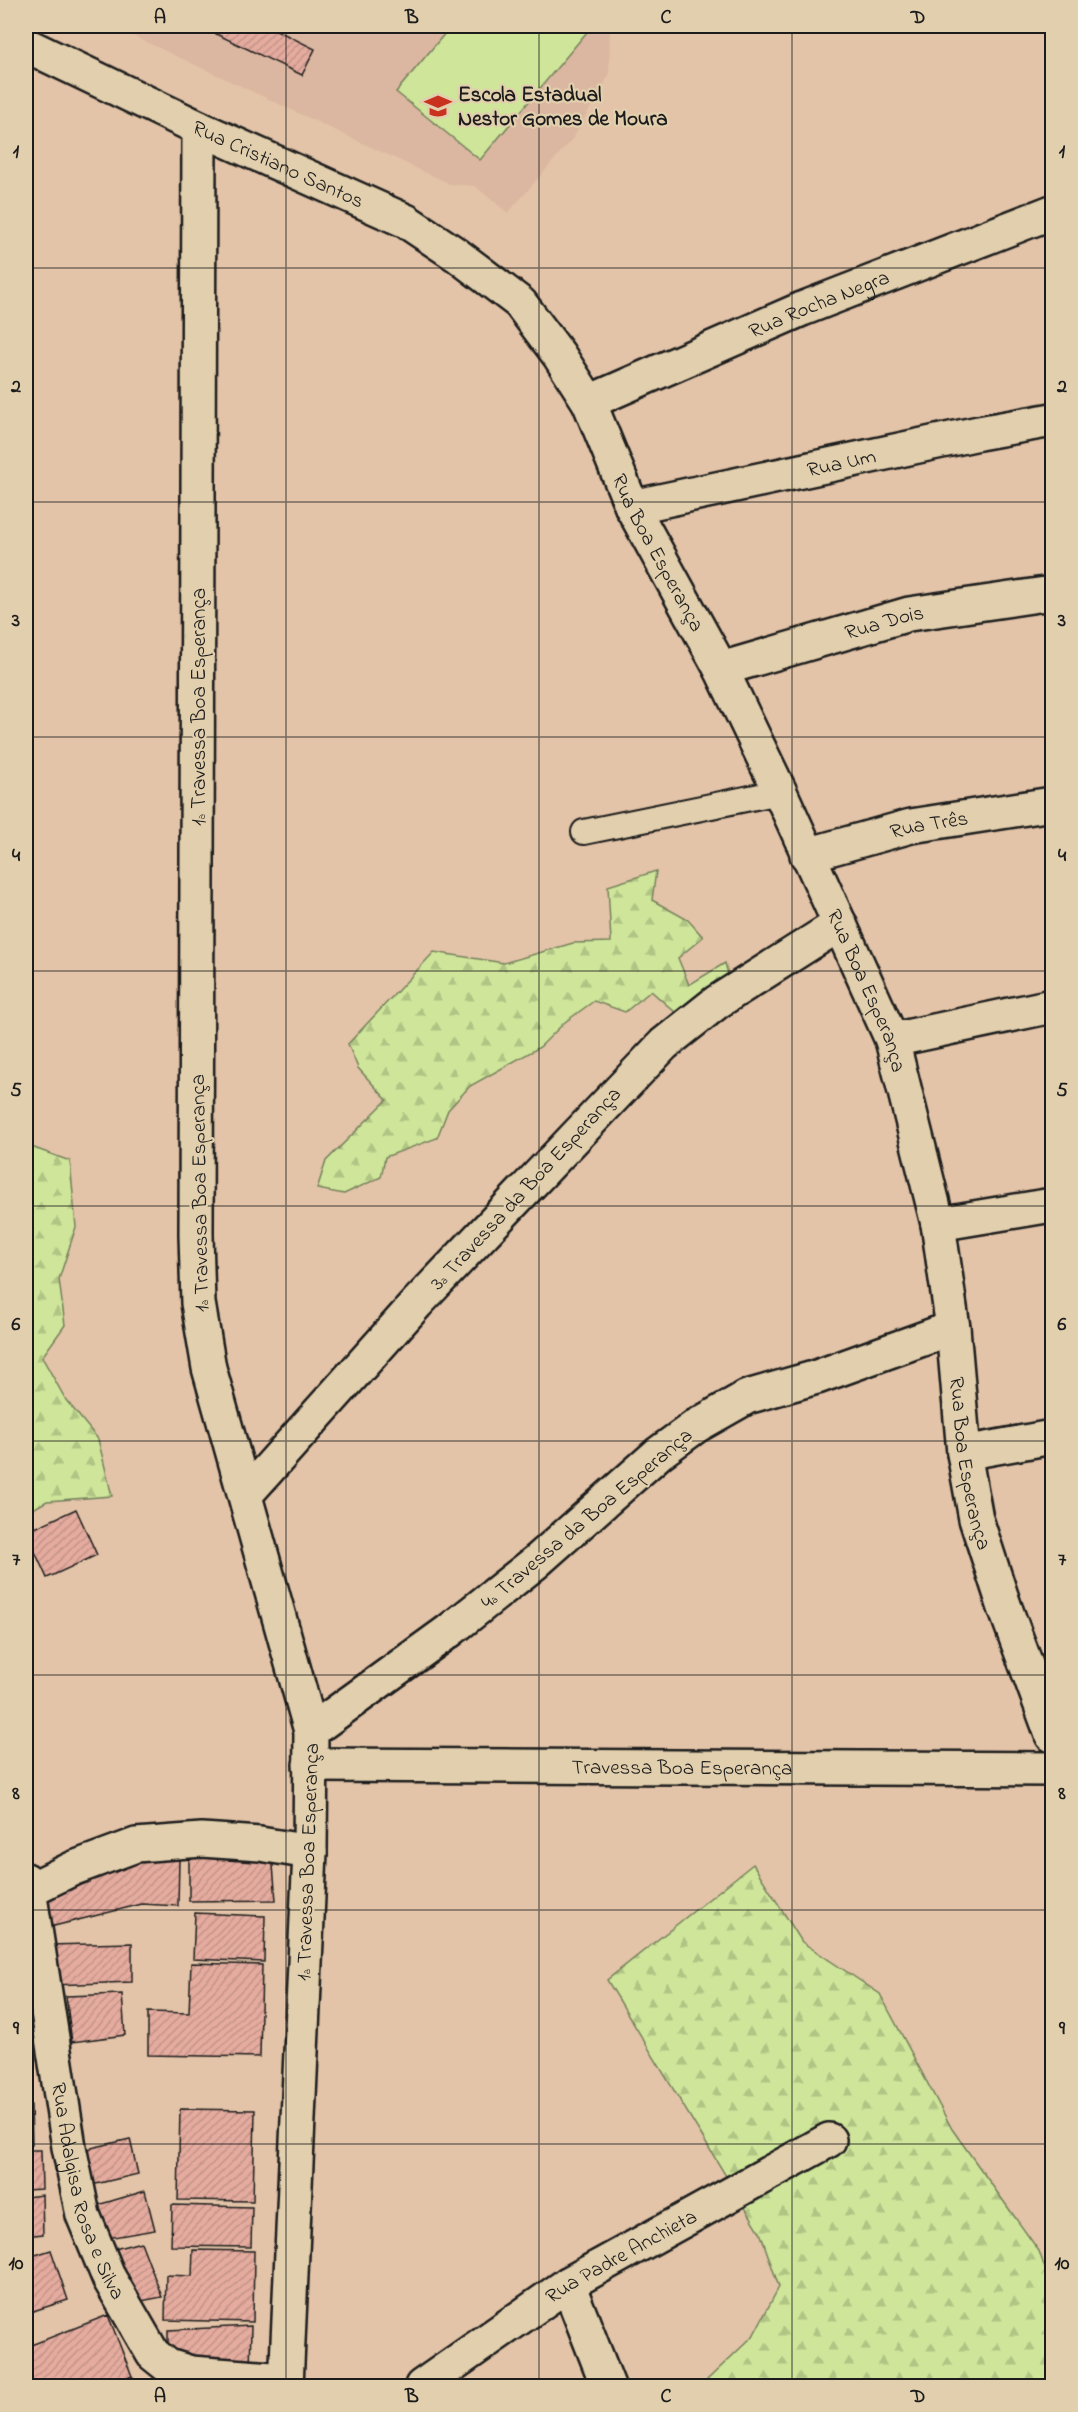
<svg xmlns="http://www.w3.org/2000/svg" width="1078" height="2412" font-family="'Indie Flower',sans-serif">
  <style>
    .built { fill: #dbb6a0 }
    .grass { fill: #cee59a; stroke: #75805b; stroke-width: 1.5 }
    .forest { fill: url(#forest-firs); stroke: #75805b; stroke-width: 1.5 }
    .building { fill: url(#building-hatch); stroke: #1c1c1c; stroke-width: 1.5 }
    .lines { fill: none; stroke-linecap: round; stroke-linejoin: round }
    .service-casing { stroke: #1c1c1c; stroke-width: 28 }
    .minor-casing { stroke: #1c1c1c; stroke-width: 38 }
    .tertiary-casing { stroke: #1c1c1c; stroke-width: 38 }
    .service { stroke: #e2cfad; stroke-width: 24 }
    .minor { stroke: #e2cfad; stroke-width: 33 }
    .tertiary { stroke: #e2cfad; stroke-width: 33 }
    .grid { fill: none; stroke: #1c1c1c; stroke-width: 1.5; stroke-opacity: 0.55 }
    .labels { text-anchor: middle; stroke-width: 4.5; stroke-linejoin: round; paint-order: stroke }
    .poi-label { font-size: 21px; font-weight: bold; fill: #1c1c1c; stroke: #e2cfad; text-anchor: start }
    .street-label { font-size: 21px; fill: #1c1c1c; stroke: #e2cfad }
    .neatline { fill: none; stroke: #1c1c1c; stroke-width: 2 }
    .grid-label { font-size: 20px; text-anchor: middle; font-weight: bold; fill: #1c1c1c }
  </style>
  <defs>
    <pattern id="forest-firs" width="22" height="20" patternUnits="userSpaceOnUse" patternTransform="scale(1.5)"><rect width="22" height="20" fill="#cee59a"/><path d="M5 1l3.5 6h-7zM16 11l3.5 6h-7z" fill="#b0c484"/></pattern>
    <pattern id="building-hatch" width="6" height="6" patternUnits="userSpaceOnUse" patternTransform="scale(1.5)"><rect width="6" height="6" fill="#e4ab9e"/><path d="M-1 1l2-2M0 6l6-6M5 7l2-2" fill="none" stroke="#c39388"/></pattern>
  </defs>
  <rect width="100%" height="100%" fill="#e3c4a8"/>
  <filter id="ink" filterUnits="userSpaceOnUse"><feTurbulence type="fractalNoise" baseFrequency=".0167" numOctaves="2"/><feDisplacementMap in="SourceGraphic" scale="12" xChannelSelector="R" yChannelSelector="G"/><feConvolveMatrix kernelMatrix="1 2 1 2 8 2 1 2 1" color-interpolation-filters="sRGB"/></filter>
  <g filter="url(#ink)">
    <path class="built" d="M 112,26 L 610,26 L 609,75 L 573,138 L 508,213 L 475,186 L 450,184 Z"/>
    <path class="grass" d="M 451,26 L 592,26 L 480,160 L 396,92 Z"/>
    <path class="forest" d="M 656,871 L 652,900 L 688,920 L 703,937 L 678,958 L 689,985 L 725,963 L 731,985 L 683,1019 L 651,991 L 625,1012 L 594,1001 L 565,1022 L 540,1047 L 470,1086 L 448,1110 L 437,1138 L 385,1157 L 381,1177 L 344,1194 L 317,1189 L 326,1161 L 387,1100 L 358,1068 L 348,1044 L 434,952 L 504,963 L 573,943 L 611,942 L 608,886 Z
      M 26,1145 L 70,1161 L 76,1227 L 59,1279 L 65,1325 L 42,1357 L 66,1400 L 98,1439 L 112,1496 L 47,1501 L 26,1513 L 31,1478 L 26,1471 Z
      M 753,1864 L 802,1942 L 880,1994 L 952,2129 L 1039,2251 L 1052,2289 L 1052,2386 L 708,2386 L 707,2380 L 753,2336 L 779,2287 L 760,2232 L 607,1980 Z"/>
    <path class="building" d="M 215,26 L 268,26 L 315,49 L 302,75 L 212,32 Z
      M 76,1509 L 97,1555 L 47,1578 L 26,1532 Z
      M 189,1853 L 272,1854 L 276,1900 L 189,1901 Z
      M 134,1858 L 179,1860 L 178,1906 L 142,1904 L 50,1927 L 45,1889 Z
      M 195,1913 L 265,1916 L 264,1962 L 193,1959 Z
      M 132,1943 L 132,1982 L 52,1985 L 47,1945 Z
      M 191,1963 L 262,1965 L 260,2057 L 148,2055 L 148,2012 L 189,2013 Z
      M 122,1994 L 125,2035 L 72,2042 L 66,1996 Z
      M 26,2105 L 31,2105 L 32,2144 L 26,2145 Z
      M 180,2109 L 255,2110 L 253,2201 L 178,2200 Z
      M 130,2139 L 138,2174 L 83,2187 L 74,2152 Z
      M 26,2150 L 41,2150 L 42,2189 L 26,2190 Z
      M 145,2191 L 155,2230 L 102,2239 L 91,2207 Z
      M 42,2195 L 43,2234 L 26,2236 L 26,2197 Z
      M 172,2205 L 252,2207 L 251,2247 L 171,2246 Z
      M 141,2242 L 162,2297 L 131,2303 L 107,2251 Z
      M 51,2250 L 68,2300 L 30,2312 L 26,2298 L 26,2258 Z
      M 193,2250 L 254,2251 L 253,2322 L 165,2320 L 166,2275 L 192,2276 Z
      M 108,2315 L 132,2376 L 104,2386 L 26,2386 L 26,2347 Z
      M 251,2326 L 250,2371 L 168,2366 L 168,2330 Z
      M 132,2376 L 140,2386 L 110,2386 Z"/>
    <g class="lines">
      <defs>
        <path id="service" d="M 584,832 L 780,792"/>
        <g id="minor">
          <path d="M 199,128 L 196,1235 L 198,1303 L 209,1368 L 311,1731 L 310,1852 L 286,2386"/>
          <path id="s1" d="M 589,402 L 802,309 L 1052,212"/>
          <path id="s2" d="M 632,507 L 979,433 L 1052,420"/>
          <path id="s3" d="M 721,669 L 909,614 L 1052,593"/>
          <path id="s4" d="M 807,855 L 911,826 L 1052,804"/>
          <path d="M 892,1040 L 1052,1006"/>
          <path d="M 938,1224 L 1052,1205"/>
          <path d="M 964,1453 L 1052,1437"/>
          <path d="M 246,1494 L 417,1303 L 664,1044 L 717,1002 L 840,924"/>
          <path d="M 311,1731 L 449,1631 L 536,1562 L 659,1453 L 696,1426 L 747,1397 L 817,1377 L 953,1328"/>
          <path id="s5" d="M 310,1765 L 1052,1769"/>
          <path id="s6" d="M 26,1880 L 29,1890 L 69,2147 L 83,2215 L 109,2278 L 153,2354 L 168,2366 L 191,2373 L 286,2380"/>
          <path d="M 29,1890 L 74,1868 L 136,1845 L 202,1840 L 260,1844 L 310,1852"/>
          <path d="M 568,2284 L 608,2386"/>
          <path id="s7" d="M 422,2386 L 568,2284 L 829,2140"/>
        </g>
        <g id="tertiary">
          <path id="s8" d="M 26,45 L 199,128 L 406,221 L 457,255 L 520,303 L 559,355 L 589,402 L 632,507 L 721,669 L 780,792 L 892,1040 L 938,1224 L 953,1328 L 964,1453 L 976,1519 L 1004,1605 L 1052,1735"/>
        </g>
      </defs>
      <use href="#service" class="service-casing"/>
      <use href="#minor" class="minor-casing"/>
      <use href="#tertiary" class="tertiary-casing"/>
      <use href="#service" class="service"/>
      <use href="#minor" class="minor"/>
      <use href="#tertiary" class="tertiary"/>
    </g>
  </g>
  <path class="grid" d="M 286,26 L 286,2386M 539,26 L 539,2386M 792,26 L 792,2386M 26,268 L 1052,268M 26,502 L 1052,502M 26,737 L 1052,737M 26,971 L 1052,971M 26,1206 L 1052,1206M 26,1441 L 1052,1441M 26,1675 L 1052,1675M 26,1910 L 1052,1910M 26,2144 L 1052,2144"/>
  <defs>
    <symbol id="school-bare" viewBox="-9 -9 18 18"><path d="M0-5L7-2L0 1L-7-2ZM-4 1L0 2.5L4 1V4Q0 6-4 4Z" fill="#c8321e" stroke="#e2cfad" stroke-width="2.5" paint-order="stroke"/></symbol>
  </defs>
  <g fill-rule="evenodd">
    <use href="#school-bare" x="419" y="87" width="38" height="38"/>
  </g>
  <g class="labels">
    <g class="poi-label">
      <text x="458" y="101">Escola Estadual<tspan x="458" dy="24">Nestor Gomes de Moura</tspan></text>
    </g>
    <g class="street-label">
      <text dy="7" stroke="none"><textPath href="#s8" startOffset="279">Rua Cristiano Santos</textPath></text>
      <text dy="7" stroke="none"><textPath href="#s1" startOffset="250">Rua Rocha Negra</textPath></text>
      <text dy="7" stroke="none"><textPath href="#s2" startOffset="214">Rua Um</textPath></text>
      <text dy="7" stroke="none"><textPath href="#s8" startOffset="846">Rua Boa Esperança</textPath></text>
      <text dy="7" stroke="none"><textPath href="#s3" startOffset="170">Rua Dois</textPath></text>
      <text transform="translate(198 707) rotate(-90)" y="7">1ª Travessa Boa Esperança</text>
      <text dy="7" stroke="none"><textPath href="#s4" startOffset="126">Rua Três</textPath></text>
      <text dy="7" stroke="none"><textPath href="#s8" startOffset="1332">Rua Boa Esperança</textPath></text>
      <text transform="translate(525 1188) rotate(-47)" y="7">3ª Travessa da Boa Esperança</text>
      <text transform="translate(199 1193) rotate(-91)" y="7">1ª Travessa Boa Esperança</text>
      <text dy="7" stroke="none"><textPath href="#s8" startOffset="1818">Rua Boa Esperança</textPath></text>
      <text transform="translate(586 1518) rotate(-40)" y="7">4ª Travessa da Boa Esperança</text>
      <text dy="7" stroke="none"><textPath href="#s5" startOffset="372">Travessa Boa Esperança</textPath></text>
      <text transform="translate(307 1862) rotate(-88)" y="7">1ª Travessa Boa Esperança</text>
      <text dy="7" stroke="none"><textPath href="#s6" startOffset="318">Rua Adalgisa Rosa e Silva</textPath></text>
      <text dy="7" stroke="none"><textPath href="#s7" startOffset="238">Rua Padre Anchieta</textPath></text>
    </g>
  </g>
  <rect width="1078" height="2412" fill="none" stroke="#e2cfad" stroke-width="66"/>
  <rect x="33" y="33" width="1012" height="2346" class="neatline"/>
  <g class="grid-label">
    <text x="160" y="23">A</text>
    <text x="412" y="23">B</text>
    <text x="666" y="23">C</text>
    <text x="918" y="23">D</text>
    <text x="16" y="157">1</text>
    <text x="1062" y="157">1</text>
    <text x="16" y="392">2</text>
    <text x="1062" y="392">2</text>
    <text x="16" y="626">3</text>
    <text x="1062" y="626">3</text>
    <text x="16" y="861">4</text>
    <text x="1062" y="861">4</text>
    <text x="16" y="1096">5</text>
    <text x="1062" y="1096">5</text>
    <text x="16" y="1330">6</text>
    <text x="1062" y="1330">6</text>
    <text x="16" y="1565">7</text>
    <text x="1062" y="1565">7</text>
    <text x="16" y="1799">8</text>
    <text x="1062" y="1799">8</text>
    <text x="16" y="2034">9</text>
    <text x="1062" y="2034">9</text>
    <text x="16" y="2269">10</text>
    <text x="1062" y="2269">10</text>
    <text x="160" y="2402">A</text>
    <text x="412" y="2402">B</text>
    <text x="666" y="2402">C</text>
    <text x="918" y="2402">D</text>
  </g>
</svg>
